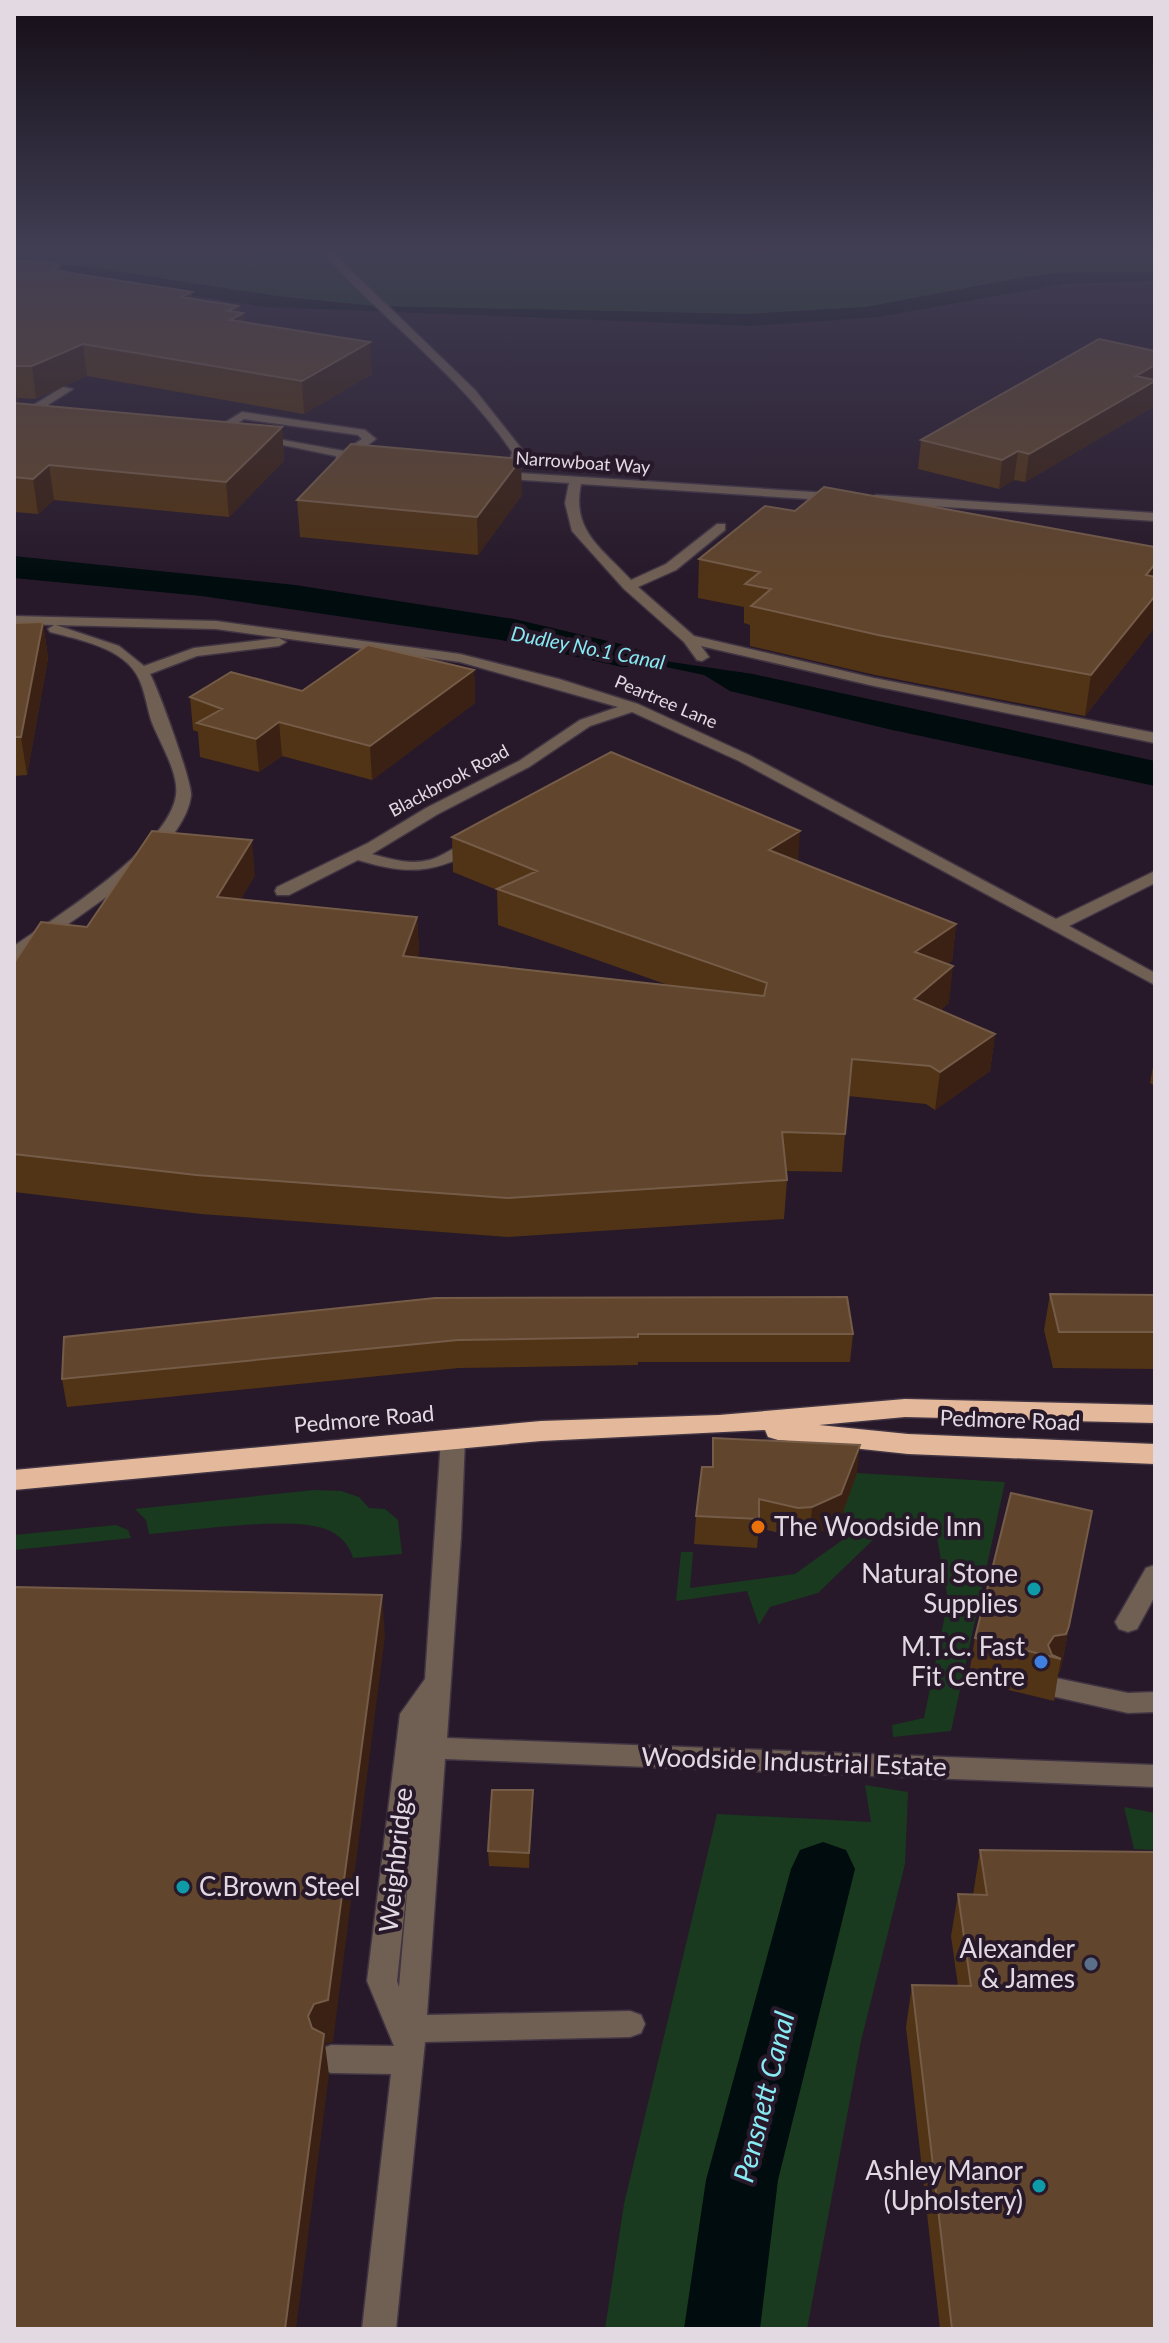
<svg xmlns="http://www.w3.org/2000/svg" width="1169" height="2343" font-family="Lato,sans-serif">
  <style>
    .green { fill: #193a1f }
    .water { fill: #000c0e }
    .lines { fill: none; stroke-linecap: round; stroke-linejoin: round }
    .canal { fill: #000c0e; fill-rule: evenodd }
    .minor-casing { stroke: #413443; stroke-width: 3 }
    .highway-casing { stroke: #413443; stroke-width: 3 }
    .minor { fill: #705f53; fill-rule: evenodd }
    .highway { fill: #e4b99b; fill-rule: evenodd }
    .wall { fill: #513315 }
    .shaded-wall { fill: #3a2114 }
    .building { fill: #61452c; stroke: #755c48; stroke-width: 2 }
    .food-dot { fill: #e8710a; stroke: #271929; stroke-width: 3 }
    .culture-dot { fill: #0f9aa8; stroke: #271929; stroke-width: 3 }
    .shop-dot { fill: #3f7fe0; stroke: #271929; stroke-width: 3 }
    .service-dot { fill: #5c6f8a; stroke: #271929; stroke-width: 3 }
    .labels { text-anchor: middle; stroke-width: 8; stroke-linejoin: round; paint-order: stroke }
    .far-street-label { font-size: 18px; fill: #e2d9e3; stroke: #271929 }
    .far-water-label { font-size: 20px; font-style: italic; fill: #88ebf4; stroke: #271929 }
    .street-label { font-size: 22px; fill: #e2d9e3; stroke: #271929 }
    .near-poi-label { font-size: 26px; fill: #e2d9e3; stroke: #271929; text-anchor: end }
    .near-street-label { font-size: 26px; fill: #e2d9e3; stroke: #271929 }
    .near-water-label { font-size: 28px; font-style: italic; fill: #88ebf4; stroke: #271929 }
  </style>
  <rect width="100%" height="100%" fill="#271929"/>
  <path class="green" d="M 14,251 L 1155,251 L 1155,272 L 1059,273 L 1024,277 L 866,307 L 747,314 L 374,306 L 276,296 L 81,266 L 14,261 Z
    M 857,1473 L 1005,1482 L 951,1731 L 893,1737 L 892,1725 L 924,1718 L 948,1600 L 936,1532 L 879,1534 L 818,1593 L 770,1607 L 759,1625 L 747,1591 L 676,1601 L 681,1552 L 693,1552 L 690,1588 L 795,1574 L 862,1526 L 843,1512 Z
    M 314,1490 L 341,1491 L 359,1497 L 369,1508 L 385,1509 L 398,1520 L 402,1554 L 353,1558 C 349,1545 342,1537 330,1531 C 297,1514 190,1531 149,1534 L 146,1520 L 135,1509 Z
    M 116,1525 L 128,1530 L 131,1538 L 14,1550 L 14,1535 Z
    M 865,1785 L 908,1792 L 905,1864 L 861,2041 L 807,2329 L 605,2329 L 624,2204 L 717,1814 L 871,1822 Z
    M 1124,1807 L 1155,1813 L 1155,1850 L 1134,1849 Z"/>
  <path class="water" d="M 14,261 L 81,266 L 276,296 L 374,306 L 747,314 L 866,307 L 1024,277 L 1059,273 L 1155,272 L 1155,281 L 1063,284 L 879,317 L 750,326 L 265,307 L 74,277 L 14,272 Z
    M 14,556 L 295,585 L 514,619 L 625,645 L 671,662 L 753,674 L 1155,761 L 1155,786 L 888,729 L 730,691 L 704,675 L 666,667 L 622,667 L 501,640 L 202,596 L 14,578 Z"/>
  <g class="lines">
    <path class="canal" d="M 823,1842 L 846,1850 L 855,1869 L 778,2180 L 760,2329 L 684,2329 L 706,2180 L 791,1869 L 800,1850 Z"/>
    <defs>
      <path id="minor" d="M 321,251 L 331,251 L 475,390 L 524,452 L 519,473 L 844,494 L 844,500 L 840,501 L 581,484 C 571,531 602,548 631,580 L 666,564 L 717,524 L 725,524 L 725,530 L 676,570 L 638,587 L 694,636 L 874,678 L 1155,733 L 1155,743 L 874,686 L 701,646 L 709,657 L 702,661 L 697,660 L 684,642 L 624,589 L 572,531 L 565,503 L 569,483 L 492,478 L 492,472 L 507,472 L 512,452 C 460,375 383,320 321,251 Z
        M 63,387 L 73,389 L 43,408 L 35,408 L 35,404 Z
        M 242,412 L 365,430 L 376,439 L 357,453 L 372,458 L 366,462 L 348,458 L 337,461 L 336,456 L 249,438 L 255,435 L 344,451 L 362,439 L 358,435 L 244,419 L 222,433 L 214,433 L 214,429 Z
        M 876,495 L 1155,513 L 1155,521 L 872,502 L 870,499 Z
        M 14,616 L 216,621 L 460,654 L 559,679 L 638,704 L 749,755 L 1056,919 L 1155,871 L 1155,883 L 1069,926 L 1155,973 L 1155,985 L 739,761 L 632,712 L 590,726 L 529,767 L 438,814 L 372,854 C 390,859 410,865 429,860 C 446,856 465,837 483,841 L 483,847 C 435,873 410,876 358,860 L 289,895 L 277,895 L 275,891 L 277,887 L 368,843 L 426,808 L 519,761 L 580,720 L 618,707 L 460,662 L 216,629 L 56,625 L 119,646 L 144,666 L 194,648 L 279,638 L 286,642 L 279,646 L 197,656 L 150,674 C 158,688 193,784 191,796 C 184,848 96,905 55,933 C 43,942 29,956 14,959 L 14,946 C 56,917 169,847 176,795 C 179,772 159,742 151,720 C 147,707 145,692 139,679 C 125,648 80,640 50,632 L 48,629 L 54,625 L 14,624 Z
        M 453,1431 L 461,1433 L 465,1439 L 461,1537 L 447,1738 L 1155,1765 L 1155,1787 L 445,1759 L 427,2015 L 630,2011 L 641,2015 L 645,2024 L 641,2033 L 630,2037 L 425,2042 L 396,2329 L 362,2329 L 391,2074 L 331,2073 L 320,2069 L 316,2059 L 320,2049 L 331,2045 L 394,2046 L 367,1981 L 400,1714 L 425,1679 L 441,1439 L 445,1433 ZM 410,1858 L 399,1987 L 397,1981 Z
        M 1155,1565 L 1155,1596 L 1137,1629 L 1128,1632 L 1119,1629 L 1115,1622 L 1119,1615 L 1146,1568 Z
        M 1056,1678 L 1128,1693 L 1155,1692 L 1155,1712 L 1128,1713 L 1047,1695 L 1043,1688 L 1047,1681 Z"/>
      <path id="highway" d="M 905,1399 L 1155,1405 L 1155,1423 L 905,1417 L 819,1425 L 908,1434 L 1155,1444 L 1155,1464 L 908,1454 L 778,1440 L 768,1437 L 765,1430 L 541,1441 L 14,1490 L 14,1470 L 541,1421 L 719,1415 Z"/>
    </defs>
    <use href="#minor" class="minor-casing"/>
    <use href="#highway" class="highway-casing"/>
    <use href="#minor" class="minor"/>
    <use href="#highway" class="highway"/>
  </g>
  <path class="wall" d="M 14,261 L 60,264 L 61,271 L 193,299 L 238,306 L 239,313 L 243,313 L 244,322 L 372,374 L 304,414 L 87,376 L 36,399 L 18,398 L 18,403 L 282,427 L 284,461 L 229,517 L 54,500 L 38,514 L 14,512 Z
    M 1155,351 L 1155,391 L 1153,407 L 1025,482 L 1014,480 L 999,489 L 918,469 L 921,440 Z
    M 522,495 L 478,555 L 300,537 L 297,500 Z
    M 795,511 L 1155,547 L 1155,627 L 1085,716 L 875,675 L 750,646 L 750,625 L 744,623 L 744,607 L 698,598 L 699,559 Z
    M 43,622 L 48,658 L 27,775 L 14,776 L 14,623 Z
    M 474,670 L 475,703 L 372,780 L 282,756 L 259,772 L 200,757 L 198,732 L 193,730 L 190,697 L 302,691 Z
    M 452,837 L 798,862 L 956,924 L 952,961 L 947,964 L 949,1003 L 941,1010 L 995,1034 L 990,1071 L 935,1110 L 926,1104 L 848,1096 L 842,1172 L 786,1171 L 787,1180 L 784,1219 L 508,1237 L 201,1214 L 14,1192 L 14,963 L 87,927 L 255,875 L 241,899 L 417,917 L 419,954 L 417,957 L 668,985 L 498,925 L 497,890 L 453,872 Z
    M 1155,1056 L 1155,1086 L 1150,1083 Z
    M 1050,1294 L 1155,1295 L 1155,1369 L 1053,1368 L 1044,1330 Z
    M 435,1298 L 853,1334 L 850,1362 L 638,1362 L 638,1365 L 459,1368 L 67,1407 L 62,1379 Z
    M 713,1438 L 857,1473 L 839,1523 L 810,1536 L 795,1537 L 759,1528 L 757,1548 L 694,1544 L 696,1516 L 712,1467 Z
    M 1092,1511 L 1061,1668 L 1058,1675 L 1054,1701 L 968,1680 L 975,1638 Z
    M 533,1790 L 529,1868 L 489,1866 L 488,1851 Z
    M 980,1850 L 1155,2329 L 940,2329 L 906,2027 L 912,1985 L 958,1986 L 951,1936 L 958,1894 L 973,1895 Z"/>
  <path class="shaded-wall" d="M 192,292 L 195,322 L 181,297 Z
    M 238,306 L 239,315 L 243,313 L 246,345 L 233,351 L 228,311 Z
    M 370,342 L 372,374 L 304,414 L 302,381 Z
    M 83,344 L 87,376 L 36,399 L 32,366 Z
    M 1155,365 L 1155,391 L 1153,407 L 1025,482 L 1029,454 L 1136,376 Z
    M 14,377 L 19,410 L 14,412 Z
    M 282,427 L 284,461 L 229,517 L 226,482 Z
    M 1018,451 L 1014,480 L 999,489 L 1002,460 Z
    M 521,459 L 522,495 L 478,555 L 477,517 Z
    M 49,465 L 54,500 L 38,514 L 33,479 Z
    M 1155,564 L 1155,595 L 1146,575 Z
    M 1155,596 L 1155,627 L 1085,716 L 1091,675 Z
    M 43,622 L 48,658 L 27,775 L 21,737 Z
    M 474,670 L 475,703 L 372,780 L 370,746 Z
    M 279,722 L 282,756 L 259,772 L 256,739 Z
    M 800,831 L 798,866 L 769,850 Z
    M 252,840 L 255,875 L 221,933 L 217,897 Z
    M 417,917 L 419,954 L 405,992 L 403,956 Z
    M 956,924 L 952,961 L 912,989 L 915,952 Z
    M 953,966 L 949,1003 L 911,1036 L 914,999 Z
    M 995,1034 L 990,1071 L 935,1110 L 940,1072 Z
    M 860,1445 L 857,1473 L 839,1523 L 810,1536 L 812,1507 Z
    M 1092,1511 L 1061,1668 L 1058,1675 L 1061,1659 L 1046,1655 L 1048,1645 Z
    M 382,1595 L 385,1636 L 333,2042 L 325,2044 L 329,2075 L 296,2329 L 285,2329 L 308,2016 Z
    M 533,1790 L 533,1805 L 529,1868 L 529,1853 Z"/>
  <path class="building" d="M 14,261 L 60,264 L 52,270 L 192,292 L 181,297 L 238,306 L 228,311 L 243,313 L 230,320 L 370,342 L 302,381 L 83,344 L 32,366 L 14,366 Z
    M 1099,339 L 1155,351 L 1155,365 L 1136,376 L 1155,380 L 1155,381 L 1029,454 L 1018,451 L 1002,460 L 921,440 Z
    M 14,403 L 282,427 L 226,482 L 49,465 L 33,479 L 14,477 Z
    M 351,444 L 521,459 L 477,517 L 297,500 Z
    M 824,487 L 1155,547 L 1155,564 L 1146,575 L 1155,577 L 1155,596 L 1091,675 L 878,635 L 751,606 L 771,589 L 745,584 L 760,572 L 699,559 L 765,506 L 795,511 Z
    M 43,622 L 21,737 L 14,737 L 14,623 Z
    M 368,645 L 474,670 L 370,746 L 279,722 L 256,739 L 197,723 L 222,709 L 190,697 L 231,672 L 302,691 Z
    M 611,752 L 800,831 L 769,850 L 956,924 L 915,952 L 953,966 L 914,999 L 995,1034 L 940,1072 L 930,1066 L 852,1059 L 845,1134 L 782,1132 L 787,1180 L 507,1198 L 196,1175 L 14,1154 L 14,963 L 41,922 L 87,927 L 152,831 L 252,840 L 217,897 L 417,917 L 403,956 L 764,996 L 767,983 L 497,889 L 537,871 L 452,837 Z
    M 1050,1294 L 1155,1295 L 1155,1332 L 1059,1332 Z
    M 847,1297 L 853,1334 L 638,1334 L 638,1337 L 458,1340 L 62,1379 L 64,1337 L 435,1298 Z
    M 713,1438 L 860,1445 L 841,1494 L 812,1507 L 798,1508 L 759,1499 L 759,1519 L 696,1516 L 702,1467 L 713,1467 Z
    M 1011,1493 L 1092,1511 L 1069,1626 L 1066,1634 L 1054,1636 L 1048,1645 L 1052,1655 L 1061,1659 L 975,1638 Z
    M 14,1587 L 382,1595 L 328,2000 L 314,2004 L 308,2016 L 312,2028 L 324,2034 L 285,2329 L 14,2329 Z
    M 492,1790 L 533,1790 L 529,1853 L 488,1851 Z
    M 980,1850 L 1155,1852 L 1155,2329 L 952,2329 L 912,1985 L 971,1986 L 958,1894 L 987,1895 Z"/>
  <linearGradient id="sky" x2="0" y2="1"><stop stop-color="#150e17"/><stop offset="0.43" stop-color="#413e54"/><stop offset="1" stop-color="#413e54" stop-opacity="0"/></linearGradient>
  <rect width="1169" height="579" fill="url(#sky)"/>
  <circle class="food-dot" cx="758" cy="1527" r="8"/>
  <g class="culture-dot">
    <circle cx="1034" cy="1589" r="8"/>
    <circle cx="183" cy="1887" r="8"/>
    <circle cx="1039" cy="2186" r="8"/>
  </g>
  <circle class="shop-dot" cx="1041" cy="1662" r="8"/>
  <circle class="service-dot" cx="1091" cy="1964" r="8"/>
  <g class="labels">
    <g class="far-street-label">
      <text transform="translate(583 463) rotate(4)" y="6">Narrowboat Way</text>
      <text transform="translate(666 702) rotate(23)" y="6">Peartree Lane</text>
      <text transform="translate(449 781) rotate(-28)" y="6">Blackbrook Road</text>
    </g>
    <g class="far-water-label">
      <text transform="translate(588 648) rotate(11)" y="7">Dudley No.1 Canal</text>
    </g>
    <g class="street-label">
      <text transform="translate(364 1419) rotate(-5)" y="8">Pedmore Road</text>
      <text transform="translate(1010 1420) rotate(2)" y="8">Pedmore Road</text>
    </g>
    <g class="near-poi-label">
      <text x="774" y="1536" text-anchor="start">The Woodside Inn</text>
      <text x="1018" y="1583">Natural Stone<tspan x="1018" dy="30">Supplies</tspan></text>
      <text x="1025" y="1656">M.T.C. Fast<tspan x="1025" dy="30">Fit Centre</tspan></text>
      <text x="199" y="1896" text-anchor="start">C.Brown Steel</text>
      <text x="1075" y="1958">Alexander<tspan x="1075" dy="30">&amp; James</tspan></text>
      <text x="1023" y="2180">Ashley Manor<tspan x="1023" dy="30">(Upholstery)</tspan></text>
    </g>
    <g class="near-street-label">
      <text transform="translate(794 1762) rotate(2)" y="9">Woodside Industrial Estate</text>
      <text transform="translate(396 1860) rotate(-84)" y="9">Weighbridge</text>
    </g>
    <g class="near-water-label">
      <text transform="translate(764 2097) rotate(-76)" y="10">Pensnett Canal</text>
    </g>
  </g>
  <rect width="1169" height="2343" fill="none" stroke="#e2d9e3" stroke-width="32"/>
</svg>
